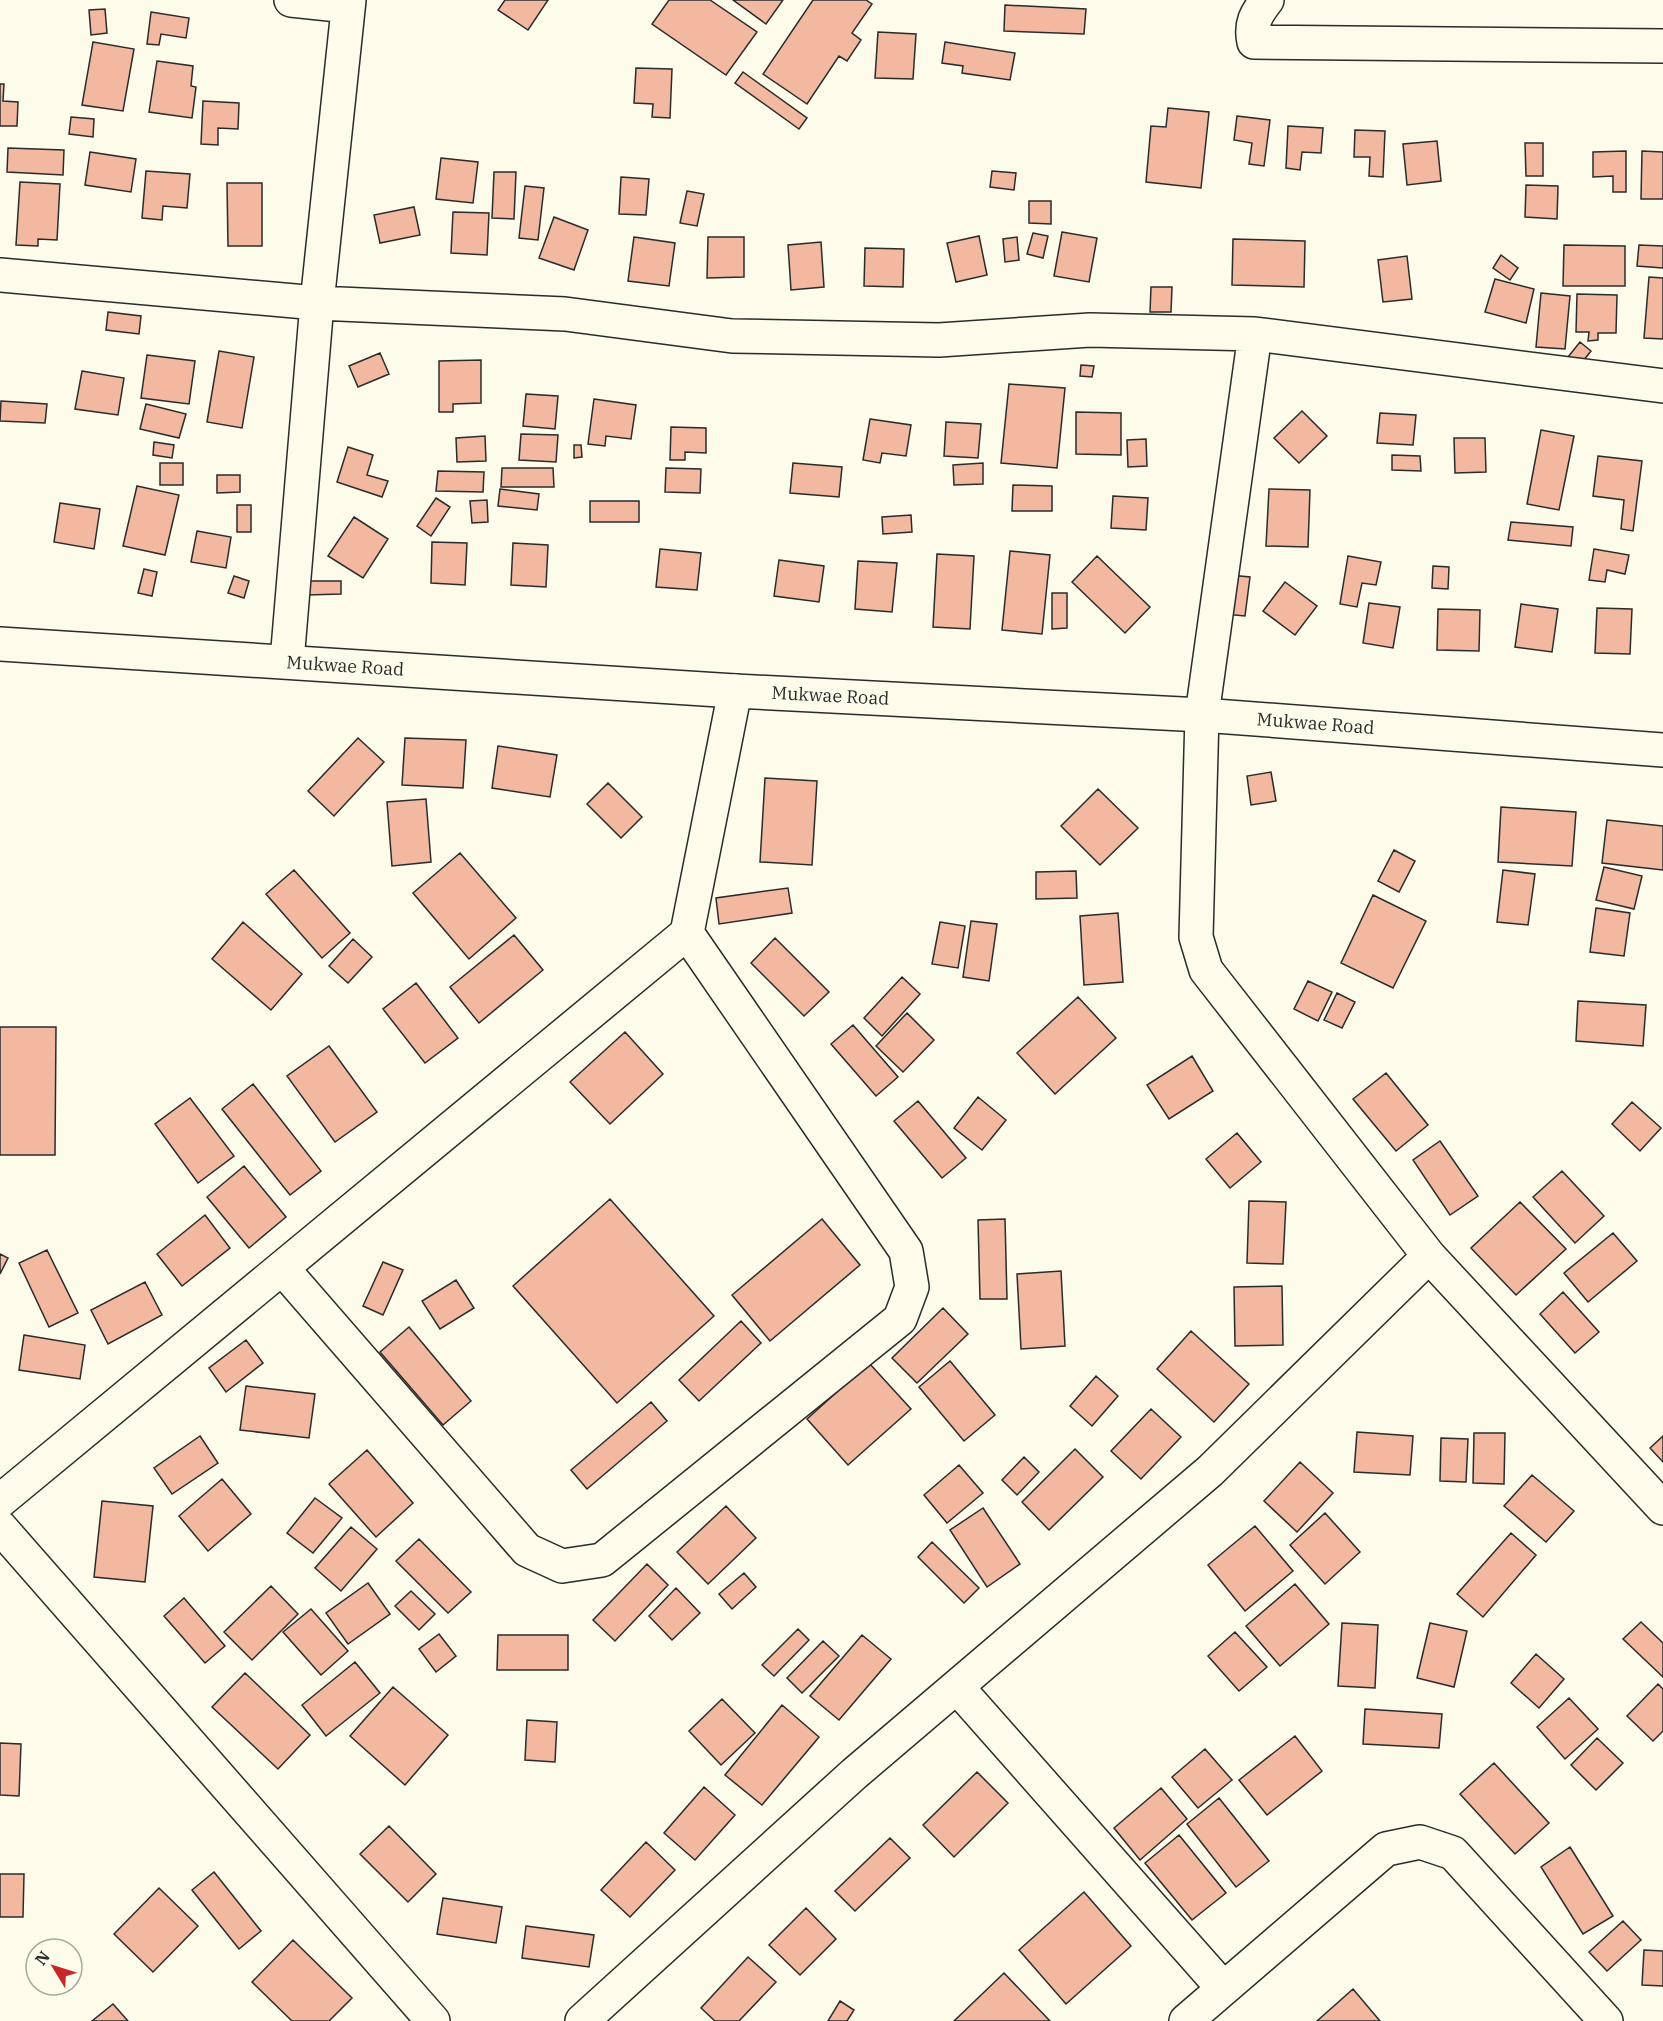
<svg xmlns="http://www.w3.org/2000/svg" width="1663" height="2021" font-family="'IBM Plex Serif',serif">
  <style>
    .building { fill: #f2b8a0; stroke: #2b2b2b; stroke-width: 1.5 }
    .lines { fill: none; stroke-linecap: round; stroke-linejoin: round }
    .minor-casing { stroke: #2b2b2b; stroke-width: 36 }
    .tertiary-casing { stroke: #2b2b2b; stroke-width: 36 }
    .minor { stroke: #fdfbea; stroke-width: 33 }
    .tertiary { stroke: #fdfbea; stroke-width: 33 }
    .labels { text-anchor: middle; stroke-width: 4.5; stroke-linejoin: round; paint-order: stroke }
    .street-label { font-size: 18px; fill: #2b2b2b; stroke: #fdfbea }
  </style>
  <rect width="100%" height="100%" fill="#fdfbea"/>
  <path class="building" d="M 505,0 L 548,0 L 528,30 L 498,10 Z
    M 669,0 L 710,0 L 757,32 L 726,75 L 652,24 Z
    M 733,0 L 783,0 L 766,24 Z
    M 813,0 L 866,0 L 872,4 L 852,33 L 861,40 L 847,61 L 839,56 L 807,104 L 763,74 Z
    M 1005,5 L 1086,9 L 1084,34 L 1004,31 Z
    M 105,9 L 107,33 L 91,35 L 89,10 Z
    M 151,12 L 189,18 L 186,38 L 161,34 L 159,45 L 147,44 Z
    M 878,32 L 916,34 L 913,79 L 875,78 Z
    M 93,42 L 134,49 L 123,111 L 82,105 Z
    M 945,42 L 1015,53 L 1010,80 L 962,73 L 963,66 L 942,63 Z
    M 157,61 L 193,66 L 191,86 L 196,87 L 192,118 L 149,112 Z
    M 636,68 L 672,69 L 670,118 L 652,117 L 653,104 L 634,103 Z
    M 743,72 L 807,118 L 799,129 L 735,83 Z
    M 0,84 L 4,84 L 3,101 L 18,102 L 17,126 L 0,126 Z
    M 203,101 L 239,103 L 238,129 L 218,128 L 218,145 L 201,144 Z
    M 1168,108 L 1209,112 L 1201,188 L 1146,182 L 1151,126 L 1166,127 Z
    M 1237,116 L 1270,120 L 1264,166 L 1249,164 L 1252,143 L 1234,140 Z
    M 71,117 L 94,119 L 93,137 L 69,134 Z
    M 1288,126 L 1323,128 L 1321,153 L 1302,152 L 1300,170 L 1286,168 Z
    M 1355,130 L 1385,131 L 1383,177 L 1369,176 L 1370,157 L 1354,157 Z
    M 1437,141 L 1441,181 L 1407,185 L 1403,144 Z
    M 1525,143 L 1543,143 L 1543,176 L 1526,176 Z
    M 8,148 L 64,150 L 63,175 L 7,172 Z
    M 1626,151 L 1626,192 L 1613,192 L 1613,176 L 1593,177 L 1593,152 Z
    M 1642,151 L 1663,152 L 1663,199 L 1641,199 Z
    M 90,152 L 136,159 L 131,192 L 85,185 Z
    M 441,158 L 478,162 L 473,203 L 436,199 Z
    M 146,171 L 190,174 L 187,208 L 163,206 L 162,220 L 142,218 Z
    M 992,171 L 1016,173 L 1014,190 L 990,187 Z
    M 494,172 L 516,172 L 514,219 L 492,218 Z
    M 621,177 L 649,179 L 646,215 L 619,214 Z
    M 20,182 L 60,184 L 57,240 L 38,239 L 38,246 L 16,245 Z
    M 227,183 L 262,183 L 262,246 L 228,246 Z
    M 1526,185 L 1558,186 L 1557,219 L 1525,217 Z
    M 525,186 L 544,188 L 538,240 L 519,238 Z
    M 687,191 L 704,194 L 697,226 L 680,223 Z
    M 1029,201 L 1051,201 L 1051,224 L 1029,223 Z
    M 414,207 L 420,235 L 380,243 L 374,215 Z
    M 453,212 L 489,213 L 487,255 L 451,253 Z
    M 554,217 L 588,230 L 574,270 L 539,258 Z
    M 1062,232 L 1097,238 L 1089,282 L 1054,276 Z
    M 1033,233 L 1048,236 L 1043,258 L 1027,254 Z
    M 979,236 L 987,275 L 956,282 L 947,243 Z
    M 634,237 L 675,243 L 669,286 L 628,281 Z
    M 708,237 L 744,237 L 744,277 L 707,278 Z
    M 1017,237 L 1019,260 L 1005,262 L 1003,239 Z
    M 1233,239 L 1305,241 L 1304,287 L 1232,285 Z
    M 821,242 L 824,287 L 791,290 L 788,245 Z
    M 1564,245 L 1625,246 L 1625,286 L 1563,286 Z
    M 1639,245 L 1663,246 L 1663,268 L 1637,266 Z
    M 865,248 L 904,249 L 903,287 L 864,286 Z
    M 1501,255 L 1518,268 L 1510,280 L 1493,268 Z
    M 1407,256 L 1412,299 L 1383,302 L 1378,260 Z
    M 1649,277 L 1663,278 L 1663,339 L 1644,338 Z
    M 1495,279 L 1534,289 L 1526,323 L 1485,312 Z
    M 1151,287 L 1172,287 L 1171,312 L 1150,312 Z
    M 1541,293 L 1570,296 L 1565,349 L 1536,347 Z
    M 1577,294 L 1617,295 L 1616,333 L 1598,333 L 1598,340 L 1588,341 L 1589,332 L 1576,332 Z
    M 108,312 L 141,316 L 139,334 L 106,330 Z
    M 1580,342 L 1591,351 L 1575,371 L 1564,362 Z
    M 219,351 L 254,357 L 242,428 L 207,422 Z
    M 380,353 L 389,374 L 358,387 L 349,366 Z
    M 147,355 L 195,361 L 189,404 L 141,398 Z
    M 481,360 L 481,403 L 453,404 L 453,412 L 439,412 L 439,361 Z
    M 1081,365 L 1094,366 L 1092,377 L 1080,376 Z
    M 82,371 L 124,378 L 118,415 L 75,409 Z
    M 1009,384 L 1065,388 L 1057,468 L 1001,463 Z
    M 526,394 L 558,396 L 555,429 L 523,426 Z
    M 594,399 L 636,405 L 631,439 L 606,436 L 605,446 L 588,444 Z
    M 1,401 L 47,404 L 45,423 L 0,421 Z
    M 146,404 L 186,414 L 179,438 L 140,429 Z
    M 1302,411 L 1327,436 L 1299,463 L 1274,438 Z
    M 1076,412 L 1121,413 L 1121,455 L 1076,454 Z
    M 1380,413 L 1416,415 L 1413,445 L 1377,443 Z
    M 870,419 L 911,425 L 906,456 L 882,453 L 880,463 L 863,460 Z
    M 946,422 L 981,424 L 978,458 L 944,456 Z
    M 671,427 L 706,428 L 706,453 L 685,452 L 685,460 L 670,460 Z
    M 1541,430 L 1574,436 L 1559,510 L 1527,504 Z
    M 521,434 L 558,435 L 556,462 L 519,460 Z
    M 485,436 L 486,461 L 457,462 L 456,438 Z
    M 1454,438 L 1485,438 L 1486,472 L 1455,473 Z
    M 1146,439 L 1147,466 L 1128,467 L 1127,440 Z
    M 154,442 L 174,445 L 172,458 L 153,455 Z
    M 574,445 L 581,445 L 582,457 L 574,458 Z
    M 348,447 L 373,455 L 367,475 L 388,481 L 382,497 L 337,482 Z
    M 1392,455 L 1420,456 L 1421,471 L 1392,470 Z
    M 1598,456 L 1642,461 L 1633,531 L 1621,529 L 1624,500 L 1593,496 Z
    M 160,463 L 183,463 L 183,485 L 160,485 Z
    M 793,463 L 842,467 L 839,497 L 790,493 Z
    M 983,463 L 983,484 L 954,485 L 953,465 Z
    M 502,468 L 553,468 L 554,487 L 501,487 Z
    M 666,468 L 701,469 L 700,493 L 665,492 Z
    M 438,471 L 484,472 L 483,492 L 436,491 Z
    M 217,475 L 240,475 L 240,492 L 217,493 Z
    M 1013,485 L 1052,486 L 1052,511 L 1012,511 Z
    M 137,486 L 179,495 L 165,555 L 123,546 Z
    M 500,489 L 539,494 L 537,510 L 498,506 Z
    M 1269,489 L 1310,490 L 1308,547 L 1266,546 Z
    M 1113,496 L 1148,498 L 1146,530 L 1111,528 Z
    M 436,498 L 450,507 L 431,536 L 417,526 Z
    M 487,500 L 488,522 L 472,523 L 470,501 Z
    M 590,501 L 639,501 L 639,522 L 590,522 Z
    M 60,503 L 100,509 L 94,549 L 54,542 Z
    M 237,505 L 251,505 L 251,532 L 237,532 Z
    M 911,515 L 912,532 L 883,534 L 882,517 Z
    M 354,517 L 388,539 L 363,578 L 328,556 Z
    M 1511,522 L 1573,527 L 1571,546 L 1508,540 Z
    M 197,531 L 231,537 L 226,568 L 191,562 Z
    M 432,542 L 467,543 L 465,585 L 431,583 Z
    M 513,543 L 548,545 L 546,587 L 511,585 Z
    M 660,549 L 701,553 L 697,590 L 656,587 Z
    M 1594,549 L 1629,555 L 1625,574 L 1607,570 L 1605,582 L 1589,580 Z
    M 1010,551 L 1050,555 L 1042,634 L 1002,630 Z
    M 937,554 L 974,556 L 970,629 L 933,627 Z
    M 1097,556 L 1150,607 L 1125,633 L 1072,582 Z
    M 1348,556 L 1381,562 L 1376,585 L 1362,583 L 1357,607 L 1340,604 Z
    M 779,560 L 824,566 L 819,602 L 774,596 Z
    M 858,561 L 897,563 L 892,612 L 855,609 Z
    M 1433,566 L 1449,567 L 1448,589 L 1432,588 Z
    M 144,569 L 157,572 L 152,596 L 138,593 Z
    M 1219,574 L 1250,577 L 1245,616 L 1214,613 Z
    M 234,576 L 249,581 L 244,598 L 228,593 Z
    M 306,581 L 341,581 L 341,594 L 307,595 Z
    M 1285,582 L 1317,606 L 1295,635 L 1263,611 Z
    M 1052,593 L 1067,593 L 1067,628 L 1052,629 Z
    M 1369,603 L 1400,607 L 1393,648 L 1363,643 Z
    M 1521,604 L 1558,609 L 1552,652 L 1515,647 Z
    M 1597,608 L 1632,609 L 1630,654 L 1595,653 Z
    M 1438,609 L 1480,610 L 1479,651 L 1437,650 Z
    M 358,738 L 384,762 L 334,816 L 308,791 Z
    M 405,738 L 466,740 L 463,788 L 402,785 Z
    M 498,746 L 557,755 L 550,797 L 492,788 Z
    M 1271,772 L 1276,801 L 1251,805 L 1247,776 Z
    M 765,778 L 817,781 L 812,865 L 760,862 Z
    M 608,783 L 642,817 L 621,838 L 587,804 Z
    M 1098,789 L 1138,828 L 1100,865 L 1061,826 Z
    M 426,799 L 431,862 L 392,866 L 387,802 Z
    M 1501,807 L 1576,812 L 1572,866 L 1498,862 Z
    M 1607,820 L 1663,826 L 1663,870 L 1602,863 Z
    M 1394,850 L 1415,861 L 1399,892 L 1378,881 Z
    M 460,853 L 516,918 L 469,959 L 413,893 Z
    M 1604,867 L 1642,876 L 1634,909 L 1596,900 Z
    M 294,870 L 350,933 L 322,958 L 266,894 Z
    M 1503,870 L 1535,874 L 1528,925 L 1497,922 Z
    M 1076,871 L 1077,898 L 1036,899 L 1036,872 Z
    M 788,888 L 792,913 L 719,924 L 716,898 Z
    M 1373,895 L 1426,921 L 1393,988 L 1341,963 Z
    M 1596,908 L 1630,913 L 1624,956 L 1590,952 Z
    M 1118,913 L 1123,982 L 1084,985 L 1080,916 Z
    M 971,921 L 997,924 L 989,981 L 963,977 Z
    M 243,922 L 302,974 L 271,1010 L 212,959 Z
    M 940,922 L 965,926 L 958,968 L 932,964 Z
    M 514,935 L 543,970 L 479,1023 L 450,987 Z
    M 775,938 L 829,992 L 804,1016 L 751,963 Z
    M 353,939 L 372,957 L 348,983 L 329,966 Z
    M 902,977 L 920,994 L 882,1036 L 864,1018 Z
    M 1308,981 L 1332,992 L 1318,1021 L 1294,1009 Z
    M 416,983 L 458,1038 L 425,1063 L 383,1009 Z
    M 1337,993 L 1355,1002 L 1342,1028 L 1324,1020 Z
    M 1078,997 L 1116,1038 L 1055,1094 L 1017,1053 Z
    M 1578,1001 L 1646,1005 L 1643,1046 L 1576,1041 Z
    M 907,1013 L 934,1040 L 903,1072 L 876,1046 Z
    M 853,1025 L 898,1077 L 876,1096 L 831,1044 Z
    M 0,1027 L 56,1027 L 55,1155 L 0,1155 Z
    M 625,1032 L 663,1074 L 610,1124 L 570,1082 Z
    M 329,1046 L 377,1112 L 335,1142 L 287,1076 Z
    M 1192,1056 L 1213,1091 L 1169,1119 L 1147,1085 Z
    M 1386,1073 L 1428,1125 L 1396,1151 L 1353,1099 Z
    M 253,1084 L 321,1171 L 290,1195 L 222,1109 Z
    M 978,1097 L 1006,1120 L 982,1150 L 954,1128 Z
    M 190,1098 L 234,1156 L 198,1183 L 155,1124 Z
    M 918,1101 L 966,1158 L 942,1178 L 894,1121 Z
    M 1632,1102 L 1661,1128 L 1640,1151 L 1612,1124 Z
    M 1237,1133 L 1261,1162 L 1230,1188 L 1206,1159 Z
    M 1440,1141 L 1478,1196 L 1450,1215 L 1413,1160 Z
    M 244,1166 L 286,1217 L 249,1248 L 207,1197 Z
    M 1562,1171 L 1604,1216 L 1575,1243 L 1533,1197 Z
    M 610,1199 L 714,1316 L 617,1403 L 513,1286 Z
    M 1249,1201 L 1286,1202 L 1283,1264 L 1247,1263 Z
    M 1520,1202 L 1566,1249 L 1516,1295 L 1471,1248 Z
    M 205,1215 L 230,1248 L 182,1286 L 157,1254 Z
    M 822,1219 L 860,1265 L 770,1341 L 732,1295 Z
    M 1005,1219 L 1007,1299 L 980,1299 L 978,1220 Z
    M 1613,1233 L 1637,1261 L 1588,1302 L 1564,1273 Z
    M 47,1250 L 78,1313 L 49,1327 L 19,1263 Z
    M 0,1254 L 8,1258 L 0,1274 Z
    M 383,1262 L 403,1270 L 383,1315 L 363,1306 Z
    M 1061,1271 L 1065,1346 L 1021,1349 L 1017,1274 Z
    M 456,1280 L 474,1308 L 440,1329 L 422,1301 Z
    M 145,1282 L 162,1315 L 108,1344 L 91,1310 Z
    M 1282,1286 L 1283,1345 L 1235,1346 L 1234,1287 Z
    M 1563,1292 L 1599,1332 L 1575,1353 L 1540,1314 Z
    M 943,1308 L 968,1334 L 917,1383 L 892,1358 Z
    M 741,1321 L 761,1343 L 699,1401 L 679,1380 Z
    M 409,1327 L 471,1401 L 443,1425 L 380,1352 Z
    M 1191,1331 L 1249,1384 L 1214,1422 L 1157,1369 Z
    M 24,1335 L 85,1345 L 80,1379 L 19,1370 Z
    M 246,1340 L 263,1363 L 226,1392 L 209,1368 Z
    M 950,1361 L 995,1415 L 964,1441 L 919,1387 Z
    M 869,1363 L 911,1409 L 848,1465 L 807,1419 Z
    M 1096,1376 L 1118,1396 L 1092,1426 L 1070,1406 Z
    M 246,1386 L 315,1394 L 309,1438 L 240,1430 Z
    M 651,1402 L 667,1421 L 587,1489 L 571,1470 Z
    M 1151,1409 L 1181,1437 L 1141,1479 L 1111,1451 Z
    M 1357,1432 L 1413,1436 L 1410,1475 L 1354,1472 Z
    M 1474,1433 L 1505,1433 L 1504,1484 L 1473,1483 Z
    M 200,1436 L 218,1463 L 172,1494 L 154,1468 Z
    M 1663,1436 L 1663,1462 L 1650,1448 Z
    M 1441,1438 L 1468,1439 L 1466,1482 L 1440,1481 Z
    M 1075,1449 L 1103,1477 L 1049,1530 L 1022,1502 Z
    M 367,1450 L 413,1503 L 376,1537 L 329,1484 Z
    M 1024,1457 L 1039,1472 L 1017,1495 L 1002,1480 Z
    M 1300,1462 L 1333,1493 L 1297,1532 L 1264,1501 Z
    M 959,1465 L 983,1493 L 947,1523 L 924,1495 Z
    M 1532,1475 L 1574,1511 L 1546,1542 L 1504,1506 Z
    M 222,1479 L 251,1514 L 208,1551 L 179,1516 Z
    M 315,1498 L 342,1518 L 313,1553 L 287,1533 Z
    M 102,1501 L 153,1506 L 145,1582 L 94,1577 Z
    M 726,1506 L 756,1538 L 708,1584 L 677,1552 Z
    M 983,1508 L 1020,1564 L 987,1587 L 950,1530 Z
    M 1325,1513 L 1360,1552 L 1325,1584 L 1290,1545 Z
    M 1255,1526 L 1293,1571 L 1245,1611 L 1208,1565 Z
    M 351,1527 L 377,1549 L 341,1591 L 315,1568 Z
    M 1511,1533 L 1536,1555 L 1483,1617 L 1457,1594 Z
    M 419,1539 L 471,1592 L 448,1613 L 396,1561 Z
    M 932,1542 L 979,1588 L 964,1603 L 918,1557 Z
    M 647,1564 L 668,1585 L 615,1641 L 593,1620 Z
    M 744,1573 L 756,1587 L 732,1609 L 719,1594 Z
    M 368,1583 L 390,1614 L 348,1644 L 326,1613 Z
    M 1295,1584 L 1329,1624 L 1280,1666 L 1246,1626 Z
    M 271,1586 L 298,1614 L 252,1660 L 224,1632 Z
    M 676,1588 L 700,1613 L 672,1640 L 649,1616 Z
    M 411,1591 L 435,1614 L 419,1630 L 395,1606 Z
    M 184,1598 L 225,1646 L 205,1663 L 164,1616 Z
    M 311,1609 L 348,1651 L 321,1675 L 283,1632 Z
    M 1641,1622 L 1663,1643 L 1663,1677 L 1623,1639 Z
    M 1342,1623 L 1378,1625 L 1375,1688 L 1338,1686 Z
    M 1430,1623 L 1467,1631 L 1454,1687 L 1417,1678 Z
    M 798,1629 L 809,1640 L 774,1676 L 762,1665 Z
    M 1235,1632 L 1267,1667 L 1239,1691 L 1208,1656 Z
    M 439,1634 L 456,1656 L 436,1672 L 419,1649 Z
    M 498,1635 L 568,1635 L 568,1670 L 497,1670 Z
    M 862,1635 L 891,1659 L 839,1720 L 810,1696 Z
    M 823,1641 L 839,1656 L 802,1693 L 787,1678 Z
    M 1536,1654 L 1564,1679 L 1539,1708 L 1511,1683 Z
    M 355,1662 L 380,1693 L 326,1736 L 302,1705 Z
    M 245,1673 L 310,1735 L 278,1769 L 212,1707 Z
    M 1658,1684 L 1663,1689 L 1663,1731 L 1653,1741 L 1627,1716 Z
    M 393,1687 L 448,1735 L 405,1785 L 350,1736 Z
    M 1569,1698 L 1598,1729 L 1565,1759 L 1537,1727 Z
    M 722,1699 L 755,1733 L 721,1765 L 689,1731 Z
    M 782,1705 L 819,1737 L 762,1805 L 725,1775 Z
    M 1365,1709 L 1442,1714 L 1439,1748 L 1363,1744 Z
    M 527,1720 L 557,1722 L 555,1762 L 525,1760 Z
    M 1295,1736 L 1322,1771 L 1267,1815 L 1239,1780 Z
    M 1597,1738 L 1623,1763 L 1596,1790 L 1571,1765 Z
    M 0,1743 L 21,1744 L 19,1796 L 0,1795 Z
    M 1205,1749 L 1232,1780 L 1198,1808 L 1172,1777 Z
    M 1494,1763 L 1549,1823 L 1515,1854 L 1460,1794 Z
    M 977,1772 L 1008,1803 L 954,1857 L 923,1825 Z
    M 704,1787 L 735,1815 L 695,1860 L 664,1833 Z
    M 1161,1788 L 1187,1819 L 1140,1860 L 1114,1828 Z
    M 1219,1798 L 1269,1861 L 1236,1887 L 1187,1824 Z
    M 389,1826 L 436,1874 L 408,1902 L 360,1854 Z
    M 1179,1835 L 1226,1893 L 1192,1920 L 1145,1863 Z
    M 890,1838 L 910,1858 L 855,1911 L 835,1891 Z
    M 646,1842 L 675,1870 L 630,1917 L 601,1890 Z
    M 1570,1847 L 1613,1916 L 1583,1934 L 1541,1867 Z
    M 214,1872 L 261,1931 L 239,1949 L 192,1890 Z
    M 0,1874 L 24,1874 L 23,1917 L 0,1917 Z
    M 159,1888 L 198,1926 L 153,1972 L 114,1934 Z
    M 1084,1892 L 1131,1946 L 1066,2004 L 1019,1950 Z
    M 443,1898 L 502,1907 L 496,1943 L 437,1934 Z
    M 806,1908 L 836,1939 L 800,1975 L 769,1945 Z
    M 1623,1921 L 1641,1940 L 1607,1971 L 1589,1952 Z
    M 526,1926 L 594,1935 L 589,1967 L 522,1958 Z
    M 293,1940 L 352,1998 L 329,2021 L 292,2021 L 252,1982 Z
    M 1644,1950 L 1663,1951 L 1663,1986 L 1642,1985 Z
    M 748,1957 L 776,1982 L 739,2021 L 715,2021 L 701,2008 Z
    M 1004,1973 L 1050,2021 L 954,2021 Z
    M 1353,1989 L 1380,2021 L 1317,2021 Z
    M 840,2001 L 854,2010 L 847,2021 L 828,2021 Z
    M 113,2004 L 128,2021 L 92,2021 Z"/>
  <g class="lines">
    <defs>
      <path id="minor" d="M 291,0 L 348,6
        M 1267,0 C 1256,14 1250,24 1254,42 L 1663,46
        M 0,275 L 317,303 L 565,314 L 732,336 L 939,340 L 1090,330 L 1255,334 L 1663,386
        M 1255,334 L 1202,715 L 1196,937 L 1206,970 L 1429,1256 L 1663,1508
        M 287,661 L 317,303 L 349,0
        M 282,1268 L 527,1550 L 562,1566 L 602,1560 L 900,1319 L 912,1287 L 906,1251 L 687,933
        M 0,1501 L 687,933 L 735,691
        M 0,1527 L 433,2021
        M 957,1687 L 1223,1988
        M 582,2021 L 854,1774 L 1210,1471 L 1429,1256
        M 1186,2021 L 1386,1849 L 1420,1842 L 1453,1853 L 1606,2021"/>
      <g id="tertiary">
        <path id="s1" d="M 0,644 L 735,691 L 1202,715 L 1663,750"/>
      </g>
    </defs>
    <use href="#minor" class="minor-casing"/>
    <use href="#tertiary" class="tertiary-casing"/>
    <use href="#minor" class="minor"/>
    <use href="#tertiary" class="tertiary"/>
  </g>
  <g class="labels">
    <g class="street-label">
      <text dy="6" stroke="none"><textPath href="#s1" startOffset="346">Mukwae Road</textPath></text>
      <text dy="6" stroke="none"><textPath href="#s1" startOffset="832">Mukwae Road</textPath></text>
      <text dy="6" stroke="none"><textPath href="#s1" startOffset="1318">Mukwae Road</textPath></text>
    </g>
  </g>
  <g transform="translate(54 1967) rotate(308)"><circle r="28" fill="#fdfbea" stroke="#a9a89e" stroke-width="1.5"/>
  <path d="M0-4.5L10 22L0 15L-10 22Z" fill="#c62828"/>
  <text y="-9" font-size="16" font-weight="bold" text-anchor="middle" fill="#2b2b2b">N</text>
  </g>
</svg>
